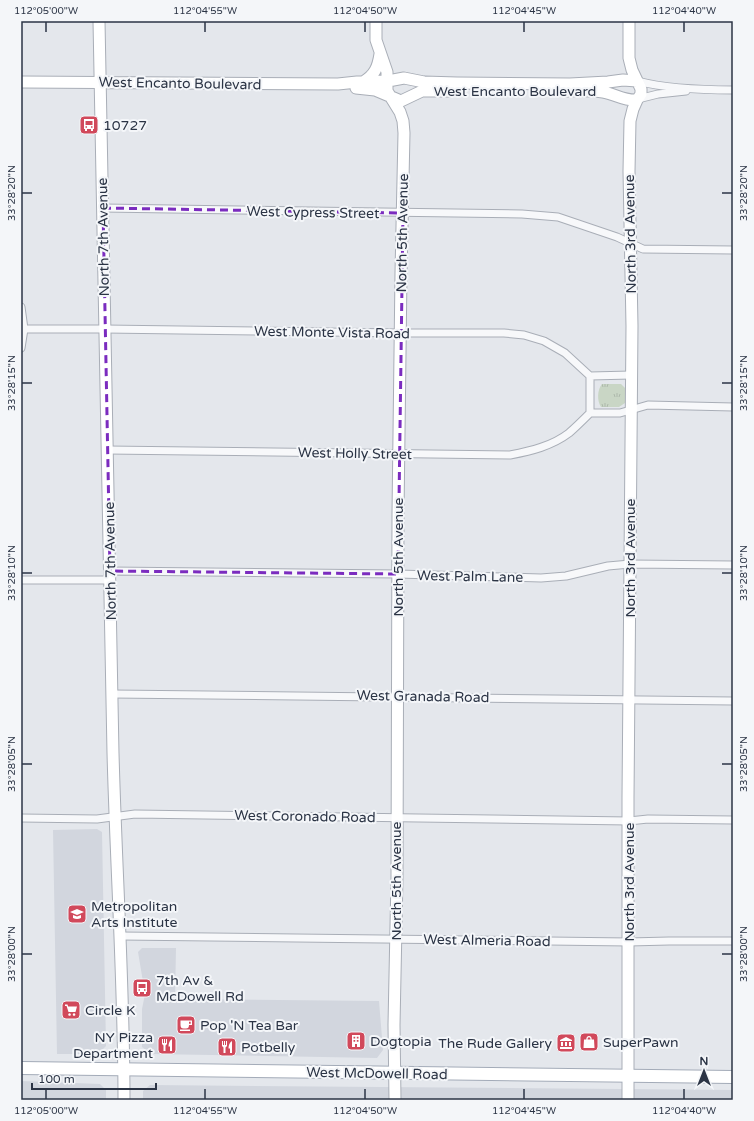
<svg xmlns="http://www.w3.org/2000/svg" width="754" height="1121" font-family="'Varela Round',sans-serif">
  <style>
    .built { fill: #d2d6de }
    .grass { fill: url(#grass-tufts) }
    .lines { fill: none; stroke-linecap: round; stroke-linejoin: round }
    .street-casing { stroke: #a9aeb7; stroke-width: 9 }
    .secondary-casing { stroke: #a9aeb7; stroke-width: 13 }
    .primary-casing { stroke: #a3abb8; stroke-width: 14 }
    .street { stroke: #f7f8fa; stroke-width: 7 }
    .secondary { stroke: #fff; stroke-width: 11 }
    .primary { stroke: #fff; stroke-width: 12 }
    .marked { fill: none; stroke: #7b2cbf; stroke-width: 3; stroke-dasharray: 8 5; stroke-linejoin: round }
    .ticks { fill: none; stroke: #2b3445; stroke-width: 1.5 }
    .labels { text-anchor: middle; stroke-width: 4; stroke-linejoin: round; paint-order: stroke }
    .street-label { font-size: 14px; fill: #2b3445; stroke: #f4f6f9 }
    .poi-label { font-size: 14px; fill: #2b3445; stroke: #f4f6f9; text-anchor: start }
    .neatline { fill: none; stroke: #2b3445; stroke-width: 1.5 }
    .ticks-label { font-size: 10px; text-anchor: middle; fill: #2b3445 }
  </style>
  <defs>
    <pattern id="grass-tufts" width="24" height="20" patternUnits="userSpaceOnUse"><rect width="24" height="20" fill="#c9d6c5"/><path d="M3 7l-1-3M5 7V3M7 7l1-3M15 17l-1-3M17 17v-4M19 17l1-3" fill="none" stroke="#adb8ab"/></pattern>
  </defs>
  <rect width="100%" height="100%" fill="#e4e7ec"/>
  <path class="built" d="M 97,829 L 102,832 L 106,1046 L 98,1054 L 57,1054 L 53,830 Z
    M 142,948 L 176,948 L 175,999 L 379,1001 L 383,1050 L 377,1058 L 151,1054 L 142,1047 L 142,1009 L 145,994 L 138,952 Z
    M 21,1081 L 100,1084 L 106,1090 L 106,1100 L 21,1100 Z
    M 150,1085 L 733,1090 L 733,1100 L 143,1100 L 143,1091 Z"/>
  <path class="grass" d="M 602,384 L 621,384 L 625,388 L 625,403 L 619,407 L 601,407 C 597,401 597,390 602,384 Z"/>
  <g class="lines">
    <defs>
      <path id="street" d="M 637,81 C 668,89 701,90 733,90
        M 638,99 L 658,94 L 686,91
        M 103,208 L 522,214 L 558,217 L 617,237 L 643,249 L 733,250
        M 21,307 L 24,329 L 21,348
        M 21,329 L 105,329 L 400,333 L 504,333 L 524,335 L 544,341 L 565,353 L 590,376 L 631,375
        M 590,413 L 590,376
        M 107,450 L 510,455 C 531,451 552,446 569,433 C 576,427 583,420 590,413 L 620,413 L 648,405 L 733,407
        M 110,571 L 398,574 L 541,578 L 566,576 L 608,566 L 630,564 L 733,565
        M 21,580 L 110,580
        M 112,694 L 733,701
        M 21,818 L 97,819 L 135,814 L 629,821 L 648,819 L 733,820
        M 121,936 L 629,942 L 669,941 L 733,941"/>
      <path id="secondary" d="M 99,21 L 113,753 C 116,868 124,984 124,1100
        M 376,21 L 376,40 L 387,72 L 387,91 L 400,112 L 403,121 L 404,133 L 401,273 L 398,514 L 397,877 L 394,1025 L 395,1100
        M 21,82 L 338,84 L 357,82 L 388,81 L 404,78 L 424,82 L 457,83 L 570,84 L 608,82 L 623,80 L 637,81
        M 363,82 C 375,75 378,67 380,54
        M 356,88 L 375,90 L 401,101 L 422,91 L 452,91
        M 565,91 C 578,91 591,90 603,92 C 615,94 624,101 637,100
        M 628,1100 L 628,798 L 632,326 L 629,171 L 630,121 L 633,109 L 637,100 L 641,94 L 641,89 L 632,70 L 629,58 L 629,21"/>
      <path id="primary" d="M 21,1068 C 258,1070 496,1075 733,1077"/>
    </defs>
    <use href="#street" class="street-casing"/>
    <use href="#secondary" class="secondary-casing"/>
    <use href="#primary" class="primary-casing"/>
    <use href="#street" class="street"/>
    <use href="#secondary" class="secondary"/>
    <use href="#primary" class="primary"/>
  </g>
  <path class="marked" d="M 103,208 L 403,213 L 398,574 L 110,571 Z"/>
  <path class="ticks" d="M 46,22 L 46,32M 205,22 L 205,32M 365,22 L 365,32M 524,22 L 524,32M 684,22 L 684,32M 22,193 L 32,193M 722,193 L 732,193M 22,383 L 32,383M 722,383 L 732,383M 22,573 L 32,573M 722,573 L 732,573M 22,764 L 32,764M 722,764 L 732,764M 22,954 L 32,954M 722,954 L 732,954M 46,1089 L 46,1099M 205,1089 L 205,1099M 365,1089 L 365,1099M 524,1089 L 524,1099M 684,1089 L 684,1099"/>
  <defs>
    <symbol id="bus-square" viewBox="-11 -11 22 22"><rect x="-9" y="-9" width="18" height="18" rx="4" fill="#d1495b" stroke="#f4f6f9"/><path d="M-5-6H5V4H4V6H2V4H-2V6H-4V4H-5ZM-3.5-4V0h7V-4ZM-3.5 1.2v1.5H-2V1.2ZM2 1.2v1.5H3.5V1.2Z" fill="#fff"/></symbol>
    <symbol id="school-square" viewBox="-11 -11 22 22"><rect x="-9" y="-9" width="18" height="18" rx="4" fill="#d1495b" stroke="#f4f6f9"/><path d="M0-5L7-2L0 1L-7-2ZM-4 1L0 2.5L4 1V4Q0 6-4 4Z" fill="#fff"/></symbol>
    <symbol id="supermarket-square" viewBox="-11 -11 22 22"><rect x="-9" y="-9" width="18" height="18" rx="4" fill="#d1495b" stroke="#f4f6f9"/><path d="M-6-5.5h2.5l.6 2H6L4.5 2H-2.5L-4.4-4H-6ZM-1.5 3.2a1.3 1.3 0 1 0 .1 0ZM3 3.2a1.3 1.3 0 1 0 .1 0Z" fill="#fff"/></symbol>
    <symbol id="cafe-square" viewBox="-11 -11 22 22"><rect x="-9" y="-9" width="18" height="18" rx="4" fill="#d1495b" stroke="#f4f6f9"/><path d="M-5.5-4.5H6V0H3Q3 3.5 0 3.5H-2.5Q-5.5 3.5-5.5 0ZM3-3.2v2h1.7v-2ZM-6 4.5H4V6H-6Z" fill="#fff"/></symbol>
    <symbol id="building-square" viewBox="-11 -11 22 22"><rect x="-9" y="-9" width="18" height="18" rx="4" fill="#d1495b" stroke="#f4f6f9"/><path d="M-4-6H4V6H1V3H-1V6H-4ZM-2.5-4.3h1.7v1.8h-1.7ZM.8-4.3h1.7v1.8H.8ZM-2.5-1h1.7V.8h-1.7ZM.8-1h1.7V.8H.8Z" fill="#fff"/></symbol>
    <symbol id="shop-square" viewBox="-11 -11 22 22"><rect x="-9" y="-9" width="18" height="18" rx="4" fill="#d1495b" stroke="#f4f6f9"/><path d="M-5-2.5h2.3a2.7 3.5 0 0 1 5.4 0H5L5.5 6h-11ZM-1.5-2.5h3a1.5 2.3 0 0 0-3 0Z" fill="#fff"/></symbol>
    <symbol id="museum-square" viewBox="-11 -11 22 22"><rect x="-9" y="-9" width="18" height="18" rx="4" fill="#d1495b" stroke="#f4f6f9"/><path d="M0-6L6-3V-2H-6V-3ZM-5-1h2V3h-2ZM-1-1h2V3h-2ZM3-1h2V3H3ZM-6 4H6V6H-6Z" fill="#fff"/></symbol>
    <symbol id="restaurant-square" viewBox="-11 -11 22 22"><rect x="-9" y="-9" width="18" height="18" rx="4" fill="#d1495b" stroke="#f4f6f9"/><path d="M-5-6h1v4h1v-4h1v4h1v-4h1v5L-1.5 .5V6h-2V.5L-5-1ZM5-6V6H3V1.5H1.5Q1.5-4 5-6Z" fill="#fff"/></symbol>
  </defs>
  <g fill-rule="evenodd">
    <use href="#bus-square" x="78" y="114" width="22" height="22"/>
    <use href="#school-square" x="66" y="903" width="22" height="22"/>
    <use href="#bus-square" x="131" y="977" width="22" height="22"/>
    <use href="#supermarket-square" x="60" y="999" width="22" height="22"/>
    <use href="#cafe-square" x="175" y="1014" width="22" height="22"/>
    <use href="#building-square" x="345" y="1030" width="22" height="22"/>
    <use href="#shop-square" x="578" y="1031" width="22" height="22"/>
    <use href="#museum-square" x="555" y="1032" width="22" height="22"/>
    <use href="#restaurant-square" x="156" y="1034" width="22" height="22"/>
    <use href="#restaurant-square" x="216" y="1036" width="22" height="22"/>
  </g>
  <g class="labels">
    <g class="street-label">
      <text transform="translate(180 83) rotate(1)" y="5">West Encanto Boulevard</text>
      <text x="515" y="96">West Encanto Boulevard</text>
      <text transform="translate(313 212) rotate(1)" y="5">West Cypress Street</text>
      <text transform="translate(402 233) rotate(-89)" y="5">North 5th Avenue</text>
      <text transform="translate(630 234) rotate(-91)" y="5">North 3rd Avenue</text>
      <text transform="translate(103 237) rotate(-91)" y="5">North 7th Avenue</text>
      <text transform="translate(332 332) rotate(1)" y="5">West Monte Vista Road</text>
      <text transform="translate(355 453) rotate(1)" y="5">West Holly Street</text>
      <text transform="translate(398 557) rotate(-90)" y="5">North 5th Avenue</text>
      <text transform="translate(630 558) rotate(-90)" y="5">North 3rd Avenue</text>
      <text transform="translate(110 561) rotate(-91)" y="5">North 7th Avenue</text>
      <text transform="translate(470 576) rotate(1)" y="5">West Palm Lane</text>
      <text transform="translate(423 696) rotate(1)" y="5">West Granada Road</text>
      <text transform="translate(305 816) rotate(1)" y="5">West Coronado Road</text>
      <text transform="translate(396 881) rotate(-90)" y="5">North 5th Avenue</text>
      <text transform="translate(629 882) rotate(-90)" y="5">North 3rd Avenue</text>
      <text transform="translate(487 940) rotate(1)" y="5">West Almeria Road</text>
      <text transform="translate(377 1073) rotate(1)" y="5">West McDowell Road</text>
    </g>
    <g class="poi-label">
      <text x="103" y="130">10727</text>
      <text x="91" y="911">Metropolitan<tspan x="91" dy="16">Arts Institute</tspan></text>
      <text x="156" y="985">7th Av &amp;<tspan x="156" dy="16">McDowell Rd</tspan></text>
      <text x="85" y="1015">Circle K</text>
      <text x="200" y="1030">Pop 'N Tea Bar</text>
      <text x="153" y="1042" text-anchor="end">NY Pizza<tspan x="153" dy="16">Department</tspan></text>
      <text x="370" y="1046">Dogtopia</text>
      <text x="603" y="1047">SuperPawn</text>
      <text x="552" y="1048" text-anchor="end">The Rude Gallery</text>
      <text x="241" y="1052">Potbelly</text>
    </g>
  </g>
  <rect width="754" height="1121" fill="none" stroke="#f4f6f9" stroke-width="44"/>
  <g transform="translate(704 1071)" stroke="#f4f6f9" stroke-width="3" paint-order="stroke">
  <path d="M0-3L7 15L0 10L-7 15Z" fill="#2b3445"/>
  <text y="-6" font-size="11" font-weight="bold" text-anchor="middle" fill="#2b3445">N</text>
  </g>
  <path d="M32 1083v6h124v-6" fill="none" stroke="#2b3445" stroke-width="2"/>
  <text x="38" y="1083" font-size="12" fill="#2b3445" stroke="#f4f6f9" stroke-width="3" paint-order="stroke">100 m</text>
  <rect x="22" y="22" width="710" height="1077" class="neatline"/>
  <g class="ticks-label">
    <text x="46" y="14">112°05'00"W</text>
    <text x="205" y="14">112°04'55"W</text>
    <text x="365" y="14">112°04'50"W</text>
    <text x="524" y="14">112°04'45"W</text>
    <text x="684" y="14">112°04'40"W</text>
    <text transform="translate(11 193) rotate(-90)" y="4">33°28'20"N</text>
    <text transform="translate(743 193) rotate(-90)" y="4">33°28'20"N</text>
    <text transform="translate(11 383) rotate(-90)" y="4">33°28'15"N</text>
    <text transform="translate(743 383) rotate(-90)" y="4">33°28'15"N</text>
    <text transform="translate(11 573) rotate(-90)" y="4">33°28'10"N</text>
    <text transform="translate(743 573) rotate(-90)" y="4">33°28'10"N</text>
    <text transform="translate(11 764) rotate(-90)" y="4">33°28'05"N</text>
    <text transform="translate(743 764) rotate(-90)" y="4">33°28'05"N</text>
    <text transform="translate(11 954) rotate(-90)" y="4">33°28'00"N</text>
    <text transform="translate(743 954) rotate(-90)" y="4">33°28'00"N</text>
    <text x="46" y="1114">112°05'00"W</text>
    <text x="205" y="1114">112°04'55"W</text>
    <text x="365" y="1114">112°04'50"W</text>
    <text x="524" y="1114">112°04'45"W</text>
    <text x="684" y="1114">112°04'40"W</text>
  </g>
</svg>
